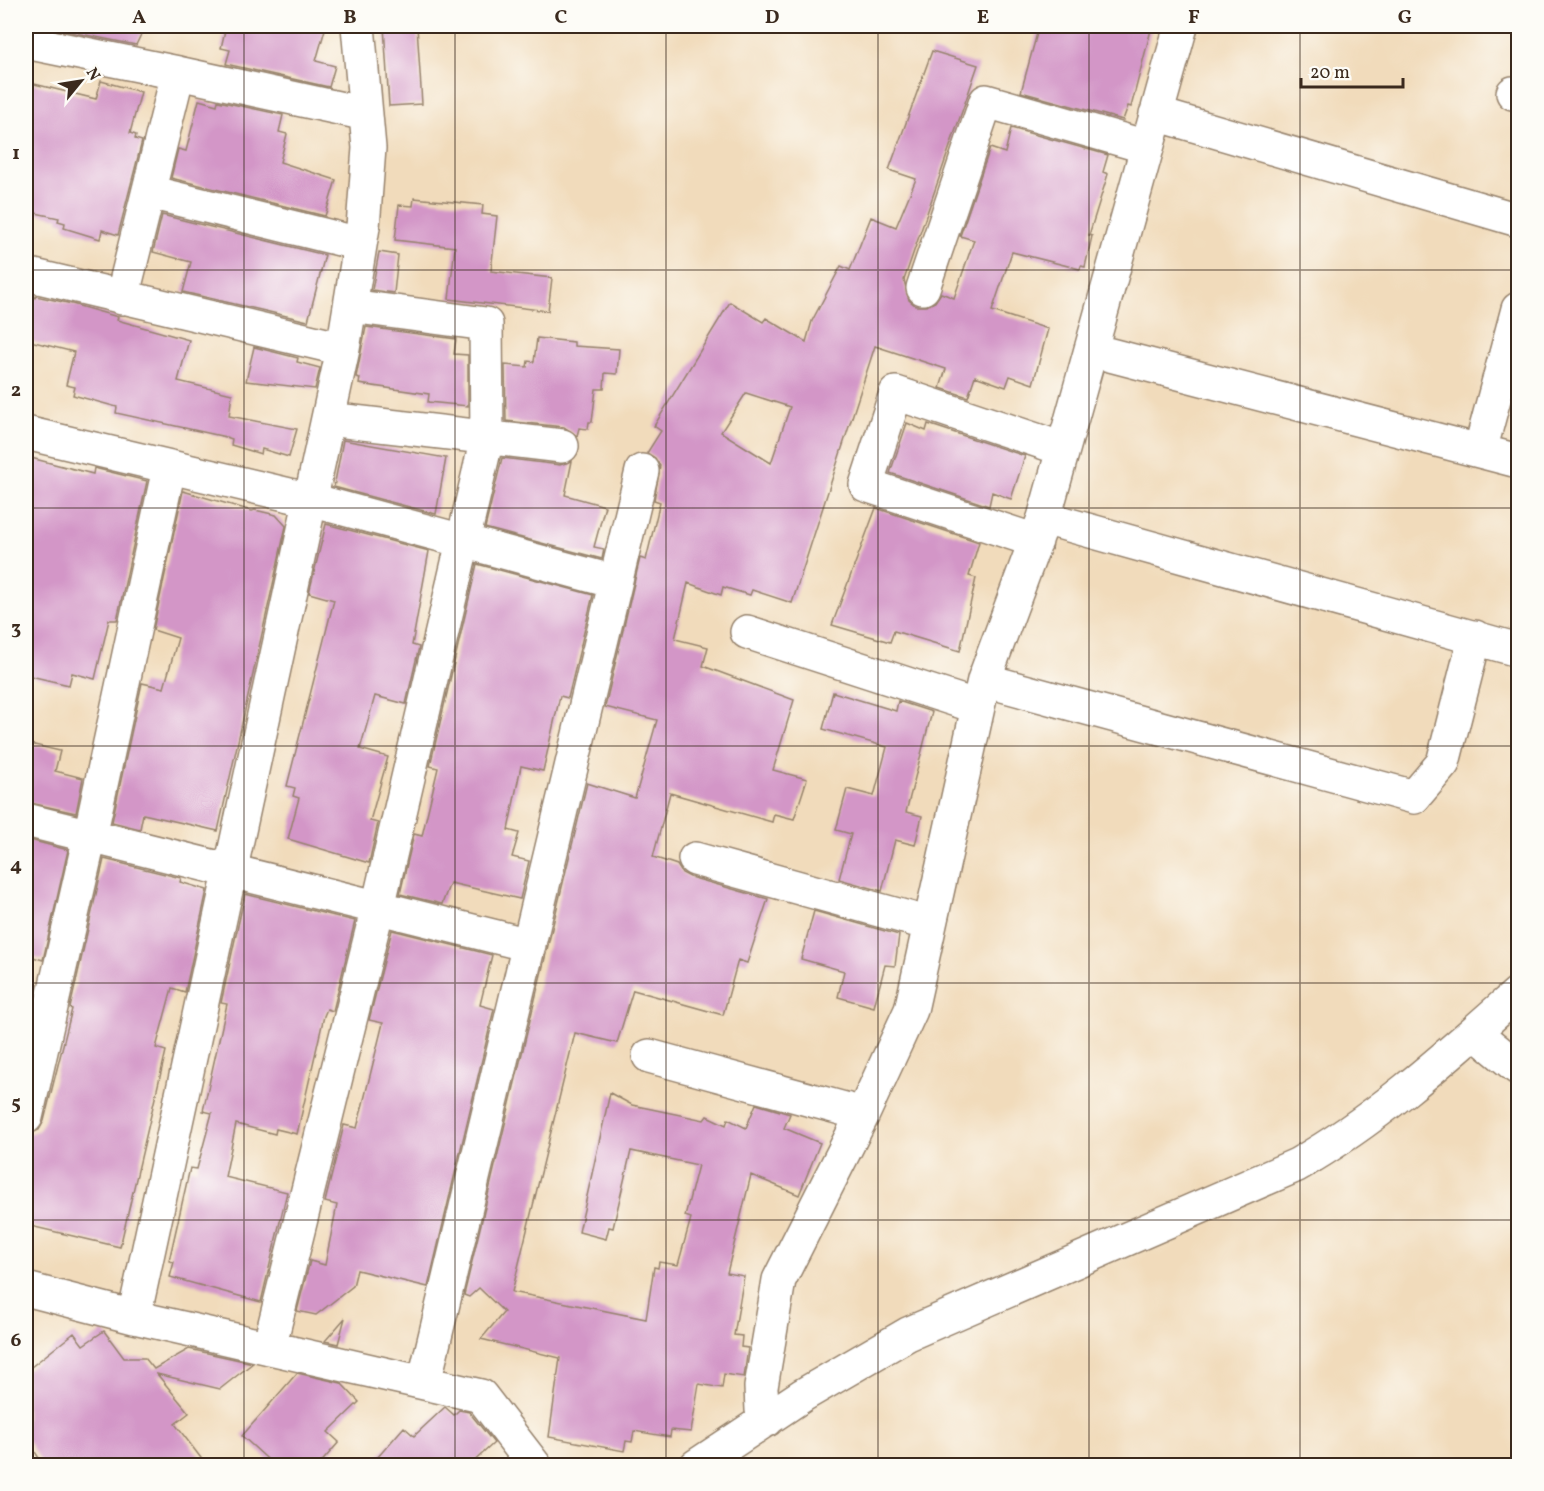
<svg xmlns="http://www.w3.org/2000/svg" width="1544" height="1491" font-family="Vollkorn,serif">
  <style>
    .building { fill: #d396c7; fill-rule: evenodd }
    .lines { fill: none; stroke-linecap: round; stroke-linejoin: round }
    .minor-casing { stroke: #96826c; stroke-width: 36 }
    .minor { stroke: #fff; stroke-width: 33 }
    .grid { fill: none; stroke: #3b2a1e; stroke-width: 1.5; stroke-opacity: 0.55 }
    .neatline { fill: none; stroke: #3b2a1e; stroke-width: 2 }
    .grid-label { font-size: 20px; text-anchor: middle; font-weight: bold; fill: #3b2a1e }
  </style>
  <rect width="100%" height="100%" fill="#fdfcf7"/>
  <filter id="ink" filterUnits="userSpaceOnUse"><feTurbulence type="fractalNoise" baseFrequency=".0167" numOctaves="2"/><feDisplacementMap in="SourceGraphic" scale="12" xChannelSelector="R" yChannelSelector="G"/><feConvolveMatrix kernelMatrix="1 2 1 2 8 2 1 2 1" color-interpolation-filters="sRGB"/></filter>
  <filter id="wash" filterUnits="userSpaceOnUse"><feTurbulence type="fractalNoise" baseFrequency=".008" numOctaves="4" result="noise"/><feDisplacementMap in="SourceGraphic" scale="24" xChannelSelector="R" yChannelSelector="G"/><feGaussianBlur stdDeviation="1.35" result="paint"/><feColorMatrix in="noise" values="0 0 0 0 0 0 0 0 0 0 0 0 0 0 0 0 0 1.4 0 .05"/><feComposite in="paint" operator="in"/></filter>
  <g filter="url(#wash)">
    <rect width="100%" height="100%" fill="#f1dbbb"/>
    <g id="blocks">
      <path class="building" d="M 56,26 L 145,26 L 136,45 L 56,29 Z
        M 226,26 L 326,26 L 316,61 L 335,66 L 329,87 L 226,64 L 230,50 L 221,48 Z
        M 384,26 L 417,26 L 422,104 L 389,106 Z
        M 1039,26 L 1152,26 L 1131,107 L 1128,106 L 1123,120 L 1021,92 Z
        M 932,51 L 978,65 L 904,280 L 909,300 L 916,306 L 926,306 L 935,302 L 941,293 L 954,298 L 974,240 L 960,236 L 990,148 L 1005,153 L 1011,128 L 1108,155 L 1103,172 L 1108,174 L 1089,235 L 1092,236 L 1085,267 L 1081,266 L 1080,269 L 1012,252 L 992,311 L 1048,329 L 1033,384 L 1010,376 L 1006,387 L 975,376 L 968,397 L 940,388 L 946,369 L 875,346 L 792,603 L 752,590 L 750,595 L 723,587 L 721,595 L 688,583 L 675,639 L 708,647 L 703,666 L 794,700 L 773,770 L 807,779 L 794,819 L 774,814 L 772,822 L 670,793 L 653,857 L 677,865 L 682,873 L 690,877 L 768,899 L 747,963 L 738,960 L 723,1015 L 633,990 L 617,1043 L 575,1033 L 512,1292 L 646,1319 L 654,1267 L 658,1268 L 659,1262 L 678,1265 L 691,1218 L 685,1216 L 698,1165 L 631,1151 L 613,1228 L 609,1227 L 606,1239 L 579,1232 L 610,1093 L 632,1105 L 704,1120 L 707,1116 L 726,1125 L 728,1119 L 746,1128 L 756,1104 L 790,1114 L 784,1128 L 820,1143 L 799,1195 L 751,1175 L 727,1273 L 744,1276 L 734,1335 L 742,1336 L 741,1347 L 748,1348 L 744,1377 L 724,1374 L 722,1388 L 699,1384 L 691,1432 L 671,1430 L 670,1437 L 634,1431 L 632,1442 L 626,1441 L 624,1451 L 549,1437 L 560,1358 L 481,1339 L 504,1312 L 479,1288 L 469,1297 L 464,1295 L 587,783 L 635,798 L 657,720 L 605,707 L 640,558 L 646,560 L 660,502 L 654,500 L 660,466 L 655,458 L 647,453 L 661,431 L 654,426 L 730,302 L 763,322 L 766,318 L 806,342 L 812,321 L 841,266 L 850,270 L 871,217 L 896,227 L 916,179 L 889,170 ZM 746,393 L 790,407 L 771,463 L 721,432 Z
        M 101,81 L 141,92 L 130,133 L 136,135 L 135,139 L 142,141 L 118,235 L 102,230 L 100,239 L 64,228 L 65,223 L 58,221 L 59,218 L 26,211 L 26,153 L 32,115 L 26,114 L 26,82 L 96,99 Z
        M 199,100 L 217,105 L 218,101 L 283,115 L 279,132 L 287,134 L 280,162 L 336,180 L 325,216 L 171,178 L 178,149 L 186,151 Z
        M 414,198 L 483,205 L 482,214 L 497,216 L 491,271 L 552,278 L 548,311 L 449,299 L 455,247 L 395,240 L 399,205 L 413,206 Z
        M 162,215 L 325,255 L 308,321 L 183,292 L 191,262 L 153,252 Z
        M 379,252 L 398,255 L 394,293 L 372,290 Z
        M 26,296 L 35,298 L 36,296 L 72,304 L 118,317 L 117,320 L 189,340 L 178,381 L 232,394 L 229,416 L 297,429 L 289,457 L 262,449 L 261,454 L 231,445 L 232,439 L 226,437 L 116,413 L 117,407 L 73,395 L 75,387 L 66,385 L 74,352 L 26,340 Z
        M 366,327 L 456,339 L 454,354 L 468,355 L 468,406 L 428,402 L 429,394 L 359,384 L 360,378 L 356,377 Z
        M 537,338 L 574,342 L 574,346 L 619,349 L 617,374 L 605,373 L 604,389 L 596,389 L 592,422 L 589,422 L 588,429 L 579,428 L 577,436 L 564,427 L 506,421 L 505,365 L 527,367 L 528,361 L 534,362 Z
        M 254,347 L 298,358 L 297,362 L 320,368 L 315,389 L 246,381 Z
        M 907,423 L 926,431 L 928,424 L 1025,456 L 1011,499 L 992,492 L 989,506 L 890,473 Z
        M 343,440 L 446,458 L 436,514 L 334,487 Z
        M 31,458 L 93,474 L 94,468 L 147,481 L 117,620 L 109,620 L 95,679 L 72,673 L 69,685 L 26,675 L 26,480 Z
        M 502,458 L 560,465 L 572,461 L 565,495 L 605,506 L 594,547 L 604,549 L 602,559 L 485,528 Z
        M 183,491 L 252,511 L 255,510 L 276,515 L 286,526 L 218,831 L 143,814 L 140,829 L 112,822 L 142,683 L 164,688 L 178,638 L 153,630 Z
        M 876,508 L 979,542 L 969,576 L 976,578 L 960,651 L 894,631 L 890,642 L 832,625 Z
        M 326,524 L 429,551 L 412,645 L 419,647 L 406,704 L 375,696 L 360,749 L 388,757 L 370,821 L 378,823 L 369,863 L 288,839 L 299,798 L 293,796 L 295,788 L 287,786 L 334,600 L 309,593 Z
        M 477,564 L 593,595 L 568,698 L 560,696 L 543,771 L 521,766 L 508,830 L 519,833 L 512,857 L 529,861 L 520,899 L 450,883 L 442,904 L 400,894 L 414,834 L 422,836 L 438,768 L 430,766 Z
        M 833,692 L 896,711 L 898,701 L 932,712 L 906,812 L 922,816 L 915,845 L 895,840 L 882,891 L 839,879 L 851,834 L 836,830 L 847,789 L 874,796 L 887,747 L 823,729 Z
        M 26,743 L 60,751 L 55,771 L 83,778 L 76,813 L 26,802 Z
        M 26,839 L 68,850 L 43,960 L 26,955 Z
        M 104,859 L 181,878 L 180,882 L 207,890 L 185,992 L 172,988 L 156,1048 L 166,1051 L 120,1247 L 26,1225 L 26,1135 L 39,1130 L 44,1121 L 72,1009 L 70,1008 Z
        M 245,894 L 355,921 L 333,1011 L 327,1009 L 324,1016 L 297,1134 L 276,1129 L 275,1134 L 236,1124 L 225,1177 L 287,1192 L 261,1302 L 170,1277 L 174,1262 L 169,1261 L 190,1168 L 197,1169 L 212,1113 L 203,1111 L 227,1004 L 221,1003 Z
        M 814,911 L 899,935 L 895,966 L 885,965 L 874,1007 L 838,997 L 844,971 L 801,959 Z
        M 392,930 L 492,955 L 480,1005 L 494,1009 L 428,1287 L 357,1270 L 353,1286 L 316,1315 L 297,1311 L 310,1261 L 325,1265 L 337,1205 L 325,1202 L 344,1125 L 357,1128 L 383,1023 L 369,1020 Z
        M 345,1318 L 338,1344 L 325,1341 Z
        M 104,1331 L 124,1358 L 145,1358 L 154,1369 L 189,1349 L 253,1363 L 220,1389 L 157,1374 L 189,1413 L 175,1424 L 207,1466 L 44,1466 L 26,1438 L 26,1371 L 74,1333 L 83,1345 Z
        M 297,1373 L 341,1383 L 359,1402 L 328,1432 L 339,1442 L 318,1466 L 275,1466 L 242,1436 Z
        M 445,1407 L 454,1415 L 459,1410 L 469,1412 L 494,1443 L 469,1466 L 370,1466 L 404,1427 L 414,1436 Z"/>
    </g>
  </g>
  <g filter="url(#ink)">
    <use href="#blocks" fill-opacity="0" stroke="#96826c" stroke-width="1.5"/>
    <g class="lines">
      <defs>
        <path id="minor" d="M 26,42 L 178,73 L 122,298
          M 178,73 L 366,114
          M 1513,93 L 1518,93
          M 1156,114 L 1518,220
          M 149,192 L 360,244
          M 26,274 L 343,349
          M 923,288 L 986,101 L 1147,147
          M 1091,350 L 1518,461
          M 328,419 L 562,446
          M 26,433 L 311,500 L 615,582
          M 1480,451 L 1518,309
          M 1044,518 L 1518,650
          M 1036,541 L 866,485 L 896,393 L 1063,449
          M 747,632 L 978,707
          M 984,680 L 1414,797 L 1443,763 L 1475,637
          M 26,820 L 529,945
          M 695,859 L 930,924
          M 1474,1032 L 1518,1068
          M 649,1056 L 863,1114
          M 26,1117 L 90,836 L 169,468
          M 26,1289 L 134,1317 L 424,1383
          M 134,1317 L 343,349 L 363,227 L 369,148 L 358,26
          M 269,1348 L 378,907 L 487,438 L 486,324 L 350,306
          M 767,1420 L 762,1410 L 761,1387 L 779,1280 L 863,1114 L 911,1010 L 984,680 L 1044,518 L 1181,26
          M 535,1466 L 481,1396 L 424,1383 L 642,471
          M 696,1466 L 803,1395 L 908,1334 L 1297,1165 C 1379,1118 1448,1055 1518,993"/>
      </defs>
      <use href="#minor" class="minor-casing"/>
      <use href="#minor" class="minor"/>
    </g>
  </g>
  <path class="grid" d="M 244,26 L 244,1466M 455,26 L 455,1466M 666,26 L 666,1466M 878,26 L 878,1466M 1089,26 L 1089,1466M 1300,26 L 1300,1466M 26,270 L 1518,270M 26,508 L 1518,508M 26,746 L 1518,746M 26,983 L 1518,983M 26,1220 L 1518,1220"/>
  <rect width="1544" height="1491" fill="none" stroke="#fdfcf7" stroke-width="66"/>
  <g transform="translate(81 81) rotate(60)" stroke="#fdfcf7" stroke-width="4.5" paint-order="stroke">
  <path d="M0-4.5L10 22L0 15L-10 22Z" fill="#3b2a1e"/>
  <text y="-9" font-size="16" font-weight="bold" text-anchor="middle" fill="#3b2a1e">N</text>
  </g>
  <path d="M1301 78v9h102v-9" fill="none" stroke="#3b2a1e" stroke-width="3"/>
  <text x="1310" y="78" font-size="18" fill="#3b2a1e" stroke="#fdfcf7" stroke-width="4.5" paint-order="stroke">20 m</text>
  <rect x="33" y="33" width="1478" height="1425" class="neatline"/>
  <g class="grid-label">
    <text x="139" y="23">A</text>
    <text x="350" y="23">B</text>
    <text x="561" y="23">C</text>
    <text x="772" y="23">D</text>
    <text x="983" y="23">E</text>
    <text x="1194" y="23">F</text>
    <text x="1405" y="23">G</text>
    <text x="16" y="159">1</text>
    <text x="16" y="396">2</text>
    <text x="16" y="634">3</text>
    <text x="16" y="871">4</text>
    <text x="16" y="1109">5</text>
    <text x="16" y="1346">6</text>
  </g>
</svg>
